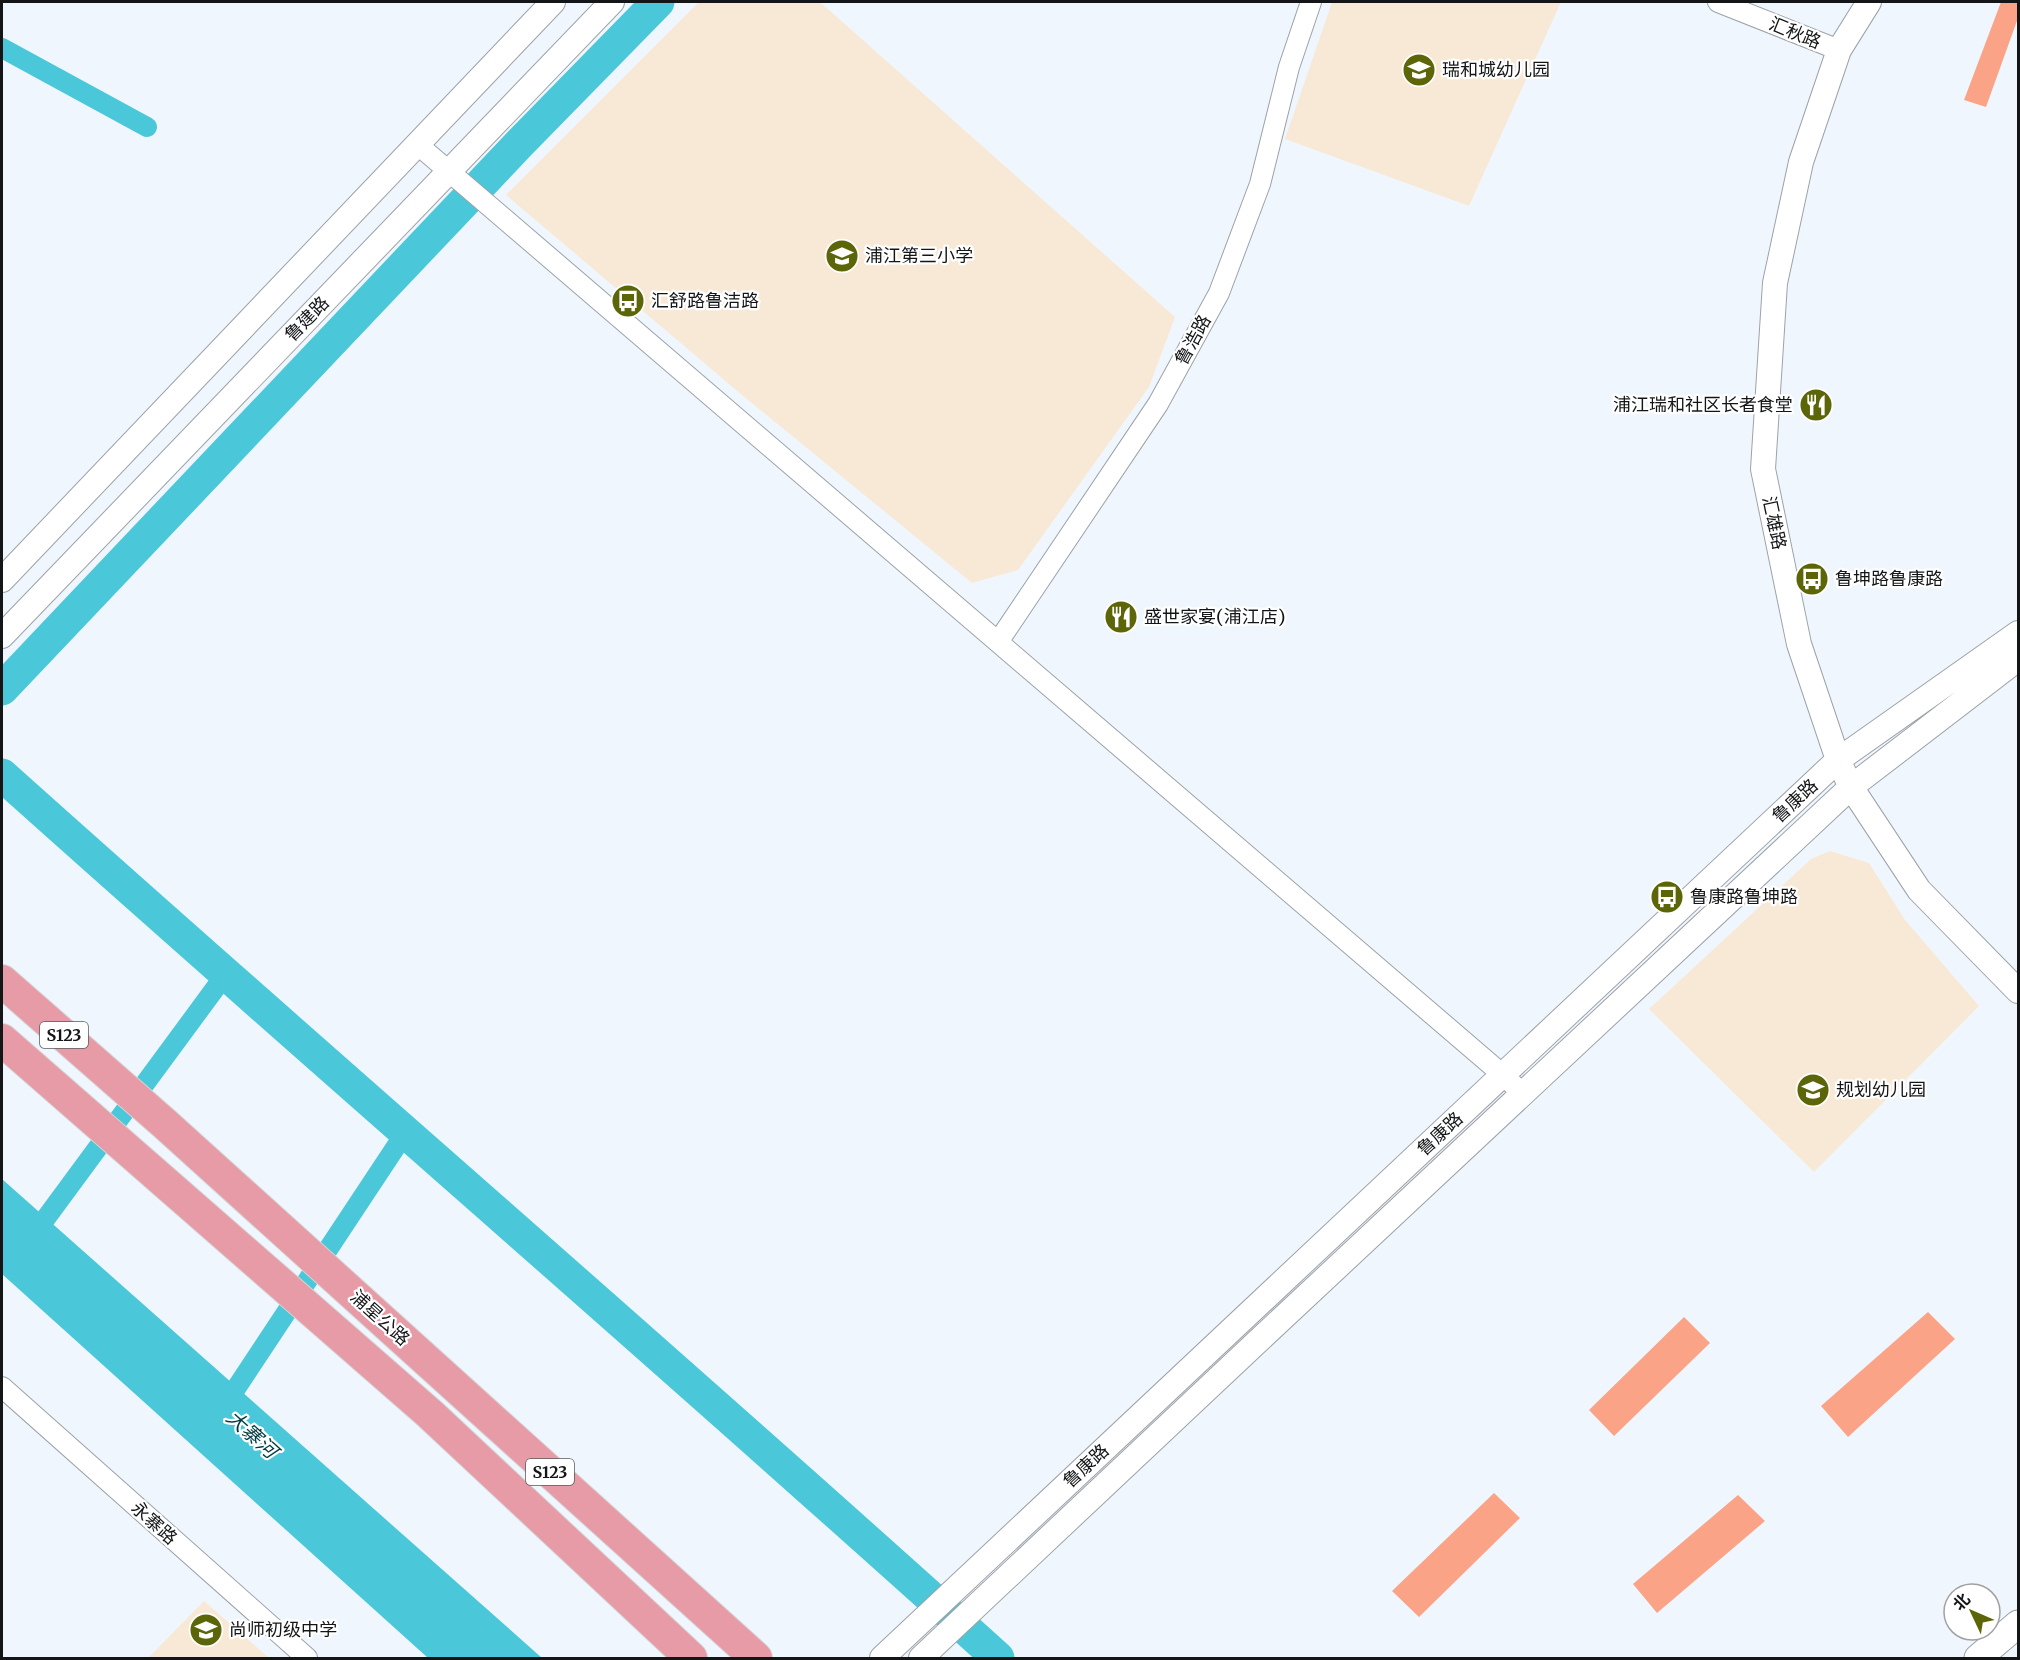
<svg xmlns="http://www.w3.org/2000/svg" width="2020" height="1660" font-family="Merriweather,'Noto Sans SC',serif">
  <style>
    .education { fill: #f8e9d6 }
    .water { fill: #4ac8da }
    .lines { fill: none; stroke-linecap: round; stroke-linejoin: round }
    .canal { stroke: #4ac8da; stroke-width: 20 }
    .river { stroke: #4ac8da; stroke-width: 33 }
    .building { fill: #faa386 }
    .minor-casing { stroke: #9ca2a8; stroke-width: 22 }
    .tertiary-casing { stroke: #9ca2a8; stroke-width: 26 }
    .secondary-casing { stroke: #9ca2a8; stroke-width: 29 }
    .primary-casing { stroke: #d5d5d5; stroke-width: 34 }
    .minor { stroke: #fff; stroke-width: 20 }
    .tertiary { stroke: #fff; stroke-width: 24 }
    .secondary { stroke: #fff; stroke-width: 27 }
    .primary { stroke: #e69ba7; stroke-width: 32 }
    .labels { text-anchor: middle; stroke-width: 4.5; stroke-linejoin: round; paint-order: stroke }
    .shield { fill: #fff; stroke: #5a5b5d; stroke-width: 1.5 }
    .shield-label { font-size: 16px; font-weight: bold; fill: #131517 }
    .street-label { font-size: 18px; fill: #131517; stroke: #fff }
    .poi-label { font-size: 18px; fill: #131517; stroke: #fff; text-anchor: start }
    .water-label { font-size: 20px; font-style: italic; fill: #003a42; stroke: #fff }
  </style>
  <rect width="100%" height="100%" fill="#f0f6fd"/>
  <path class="education" d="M 699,2 L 820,2 L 1175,317 L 1149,387 L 1018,570 L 972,583 L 742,395 L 506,195 Z
    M 1332,2 L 1561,2 L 1469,206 L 1285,139 Z
    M 1830,851 L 1869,863 L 1905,920 L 1979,1006 L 1814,1172 L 1649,1009 L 1811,859 Z
    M 204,1601 L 269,1658 L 148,1658 Z"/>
  <path class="water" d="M 2,1179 L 542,1658 L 428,1658 L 2,1274 Z"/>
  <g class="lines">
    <path class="canal" d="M 2,48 L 147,127
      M 32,1237 L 225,975
      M 223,1408 L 405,1133"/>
    <path class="river" d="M 2,689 L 519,144 L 658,2
      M 2,775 C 332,1071 669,1360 998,1658"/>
  </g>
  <path class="building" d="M 2001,2 L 2018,2 L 2018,18 L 1986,107 L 1964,100 Z
    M 1928,1312 L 1955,1339 L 1848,1437 L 1821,1406 Z
    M 1684,1317 L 1710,1343 L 1614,1436 L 1589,1410 Z
    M 1494,1493 L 1520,1518 L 1419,1617 L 1392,1591 Z
    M 1738,1495 L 1765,1521 L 1657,1613 L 1633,1584 Z"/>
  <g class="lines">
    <defs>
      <path id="minor" d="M 1718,2 L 1839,50
        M 417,144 L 1503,1075 L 1523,1094
        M 998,642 L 1158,404 L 1219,293 L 1260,184 L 1289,67 L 1311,2
        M 2,1387 L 307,1658"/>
      <path id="tertiary" d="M 1869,2 L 1839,50 L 1801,162 L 1775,283 L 1763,469 L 1799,644 L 1838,760 L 1851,787 L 1919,890 L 2018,991
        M 2,580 L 553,2
        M 2,636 L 612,2
        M 882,1658 L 1838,760 L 2018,633
        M 921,1658 L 1257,1342 L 1851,787 L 2018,659"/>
      <path id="secondary" d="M 1978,1658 L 2018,1624"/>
      <path id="primary" d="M 2,981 L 165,1124 L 756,1658
        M 2,1040 L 430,1414 L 691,1658"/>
    </defs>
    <use href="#minor" class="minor-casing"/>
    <use href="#tertiary" class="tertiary-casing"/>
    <use href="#secondary" class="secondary-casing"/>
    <use href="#primary" class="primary-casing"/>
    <use href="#minor" class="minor"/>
    <use href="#tertiary" class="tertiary"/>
    <use href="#secondary" class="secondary"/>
    <use href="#primary" class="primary"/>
  </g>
  <defs>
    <symbol id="school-disc" viewBox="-11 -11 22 22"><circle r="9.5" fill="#5c6608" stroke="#fff"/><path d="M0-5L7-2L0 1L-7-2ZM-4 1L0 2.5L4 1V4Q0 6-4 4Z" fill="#fff"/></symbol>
    <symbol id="bus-disc" viewBox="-11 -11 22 22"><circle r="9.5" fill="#5c6608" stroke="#fff"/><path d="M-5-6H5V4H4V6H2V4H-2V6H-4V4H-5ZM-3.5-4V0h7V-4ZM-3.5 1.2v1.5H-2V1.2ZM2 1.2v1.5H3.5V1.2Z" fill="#fff"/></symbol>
    <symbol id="restaurant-disc" viewBox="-11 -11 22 22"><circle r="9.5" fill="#5c6608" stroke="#fff"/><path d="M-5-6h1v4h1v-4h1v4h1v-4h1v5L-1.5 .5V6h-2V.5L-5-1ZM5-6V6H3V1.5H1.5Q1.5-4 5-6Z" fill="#fff"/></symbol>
  </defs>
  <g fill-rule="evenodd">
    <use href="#school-disc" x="1400" y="51" width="38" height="38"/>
    <use href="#school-disc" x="823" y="237" width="38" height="38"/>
    <use href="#bus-disc" x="609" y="282" width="38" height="38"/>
    <use href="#restaurant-disc" x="1797" y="386" width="38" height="38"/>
    <use href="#bus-disc" x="1793" y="560" width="38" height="38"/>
    <use href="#restaurant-disc" x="1102" y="598" width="38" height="38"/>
    <use href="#bus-disc" x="1648" y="878" width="38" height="38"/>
    <use href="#school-disc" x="1794" y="1071" width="38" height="38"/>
    <use href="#school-disc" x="187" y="1611" width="38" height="38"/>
  </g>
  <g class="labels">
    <g class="shield">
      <rect x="40" y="1022" width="48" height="26" rx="4.5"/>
      <rect x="526" y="1459" width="48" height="26" rx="4.5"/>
    </g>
    <g class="shield-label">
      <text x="64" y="1041">S123</text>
      <text x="550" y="1478">S123</text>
    </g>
    <g class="street-label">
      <text transform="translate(1795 33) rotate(22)" y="6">汇秋路</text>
      <text transform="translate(307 319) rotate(-46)" y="6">鲁建路</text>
      <text transform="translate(1193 340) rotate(-61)" y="6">鲁浩路</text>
      <text transform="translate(1774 523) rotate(78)" y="6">汇雄路</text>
      <text transform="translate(1795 801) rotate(-43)" y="6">鲁康路</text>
      <text transform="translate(1440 1134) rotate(-43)" y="6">鲁康路</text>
      <text transform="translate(380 1318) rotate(42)" y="6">浦星公路</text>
      <text transform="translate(1086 1466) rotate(-43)" y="6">鲁康路</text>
      <text transform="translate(154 1523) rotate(42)" y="6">永寨路</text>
    </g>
    <g class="poi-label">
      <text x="1442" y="76">瑞和城幼儿园</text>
      <text x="865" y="262">浦江第三小学</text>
      <text x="651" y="307">汇舒路鲁洁路</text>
      <text x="1793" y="411" text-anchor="end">浦江瑞和社区长者食堂</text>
      <text x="1835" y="585">鲁坤路鲁康路</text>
      <text x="1144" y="623">盛世家宴(浦江店)</text>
      <text x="1690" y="903">鲁康路鲁坤路</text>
      <text x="1836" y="1096">规划幼儿园</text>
      <text x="229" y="1636">尚师初级中学</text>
    </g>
    <g class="water-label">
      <text transform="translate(252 1434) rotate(42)" y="7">大寨河</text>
    </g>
  </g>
  <rect width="2020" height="1660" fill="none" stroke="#131517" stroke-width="6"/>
  <g transform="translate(1972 1612) rotate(314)"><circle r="28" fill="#ffffff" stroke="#a1a1a2" stroke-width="1.5"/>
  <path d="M0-4.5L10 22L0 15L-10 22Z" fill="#5c6608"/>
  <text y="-9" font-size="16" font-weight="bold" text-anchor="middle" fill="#131517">北</text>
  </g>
</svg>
